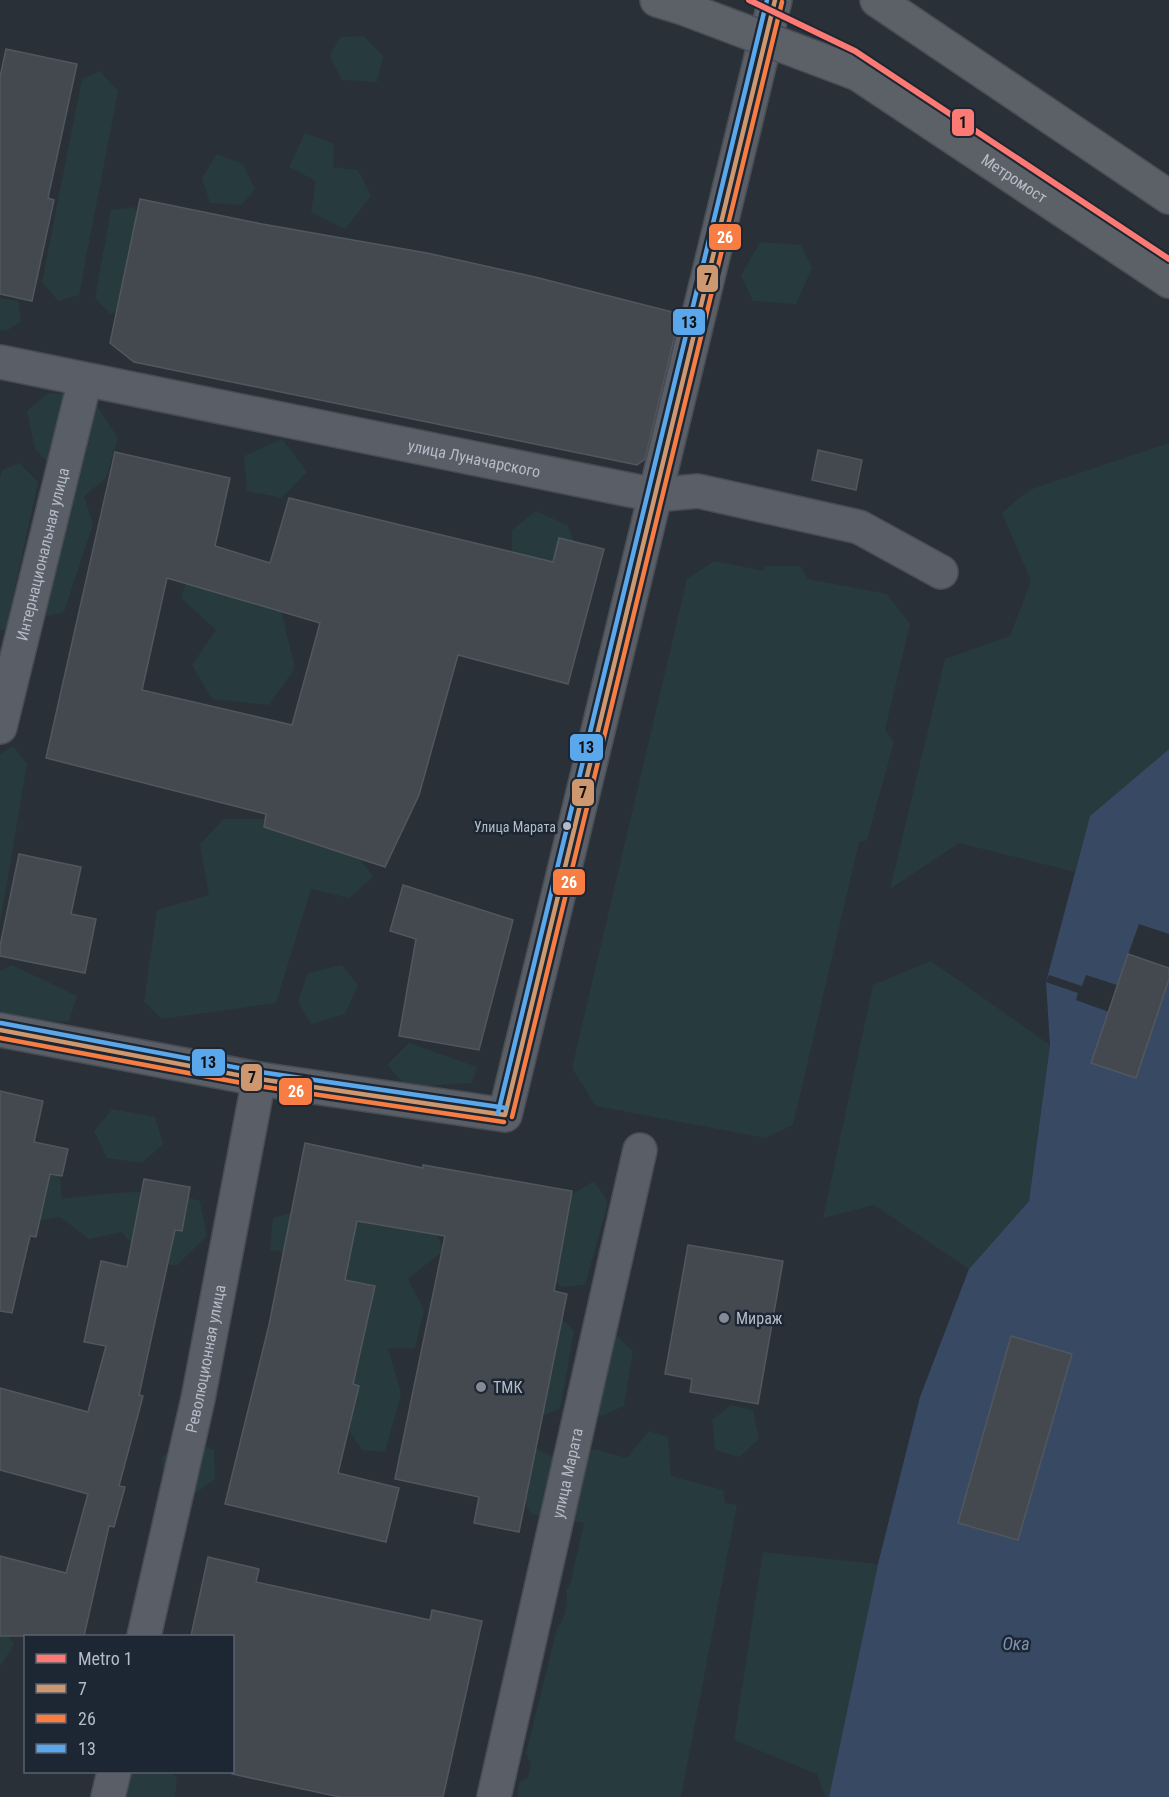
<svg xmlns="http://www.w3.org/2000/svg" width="1169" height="1797" font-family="'Roboto Condensed',sans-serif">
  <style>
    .green { fill: #273a3e }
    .water { fill: #384963 }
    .pier { fill: #2a3038 }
    .building { fill: #444950; stroke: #52575f; stroke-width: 1.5; fill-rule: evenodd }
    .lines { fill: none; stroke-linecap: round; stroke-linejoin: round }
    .minor-casing { stroke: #484c53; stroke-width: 36 }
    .major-casing { stroke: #484c55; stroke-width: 36 }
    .minor { stroke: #5a5e66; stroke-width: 33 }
    .major { stroke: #5c6168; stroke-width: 33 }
    .major-bridge-casing { stroke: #484c55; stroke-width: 36; stroke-linecap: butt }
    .major-bridge { stroke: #5c6168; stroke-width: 33 }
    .bus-1-casing { stroke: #1d2633; stroke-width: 9 }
    .bus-2-casing { stroke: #1d2633; stroke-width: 9 }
    .bus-3-casing { stroke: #1d2633; stroke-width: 9 }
    .bus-1 { stroke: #cd976f; stroke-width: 4.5 }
    .bus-2 { stroke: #f77d43; stroke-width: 4.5 }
    .bus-3 { stroke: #5aa8eb; stroke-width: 4.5 }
    .metro-1-casing { stroke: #1d2633; stroke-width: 10 }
    .metro-1 { stroke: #fc7a73; stroke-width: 6 }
    .bus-dot { fill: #b4bcc9; stroke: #1d2633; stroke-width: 2 }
    .poi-dot { fill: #848b96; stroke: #1d2633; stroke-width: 2 }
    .labels { text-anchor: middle; stroke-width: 5; stroke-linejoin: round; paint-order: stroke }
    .bus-label { font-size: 14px; fill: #b4bcc9; stroke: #1d2633; text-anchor: end }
    .street-label { font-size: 16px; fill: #b4bcc9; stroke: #1d2633 }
    .poi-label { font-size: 16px; fill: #b4bcc9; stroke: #1d2633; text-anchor: start }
    .water-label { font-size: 18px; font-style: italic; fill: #7c92b1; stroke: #1d2633 }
    .line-badge { stroke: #1d2633; stroke-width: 2 }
    .badge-label { font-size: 16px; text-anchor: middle; font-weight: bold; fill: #fff }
    .pale-badge-label { font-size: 16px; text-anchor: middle; font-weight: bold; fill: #111 }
  </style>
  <rect width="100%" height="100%" fill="#2a3038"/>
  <path class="green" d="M 363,36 L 383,56 L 377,82 L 342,80 L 330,56 L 340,37 Z
    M 100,71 L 118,91 L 79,295 L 58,301 L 42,282 L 82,79 Z
    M 305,133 L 334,144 L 333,167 L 358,170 L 371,196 L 345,229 L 311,212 L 316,181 L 289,167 Z
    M 217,154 L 243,164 L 255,189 L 242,205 L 210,203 L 202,178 Z
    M 134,207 L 150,226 L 134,307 L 110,314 L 95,298 L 111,210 Z
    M 760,242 L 801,245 L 812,268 L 796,304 L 753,301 L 741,276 Z
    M 0,298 L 18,301 L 21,321 L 6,331 L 0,330 Z
    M 48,393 L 91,397 L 118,438 L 106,478 L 84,496 L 93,524 L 64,612 L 40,618 L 73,487 L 35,449 L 27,411 Z
    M 282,439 L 307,472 L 282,498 L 247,491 L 244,456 Z
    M 1169,443 L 1169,749 L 1090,816 L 1075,872 L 959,843 L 890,889 L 945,659 L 1010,636 L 1031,581 L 1002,513 L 1029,490 Z
    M 19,463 L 38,482 L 6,629 L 0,630 L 0,478 L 2,470 Z
    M 536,511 L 567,525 L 576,546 L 556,574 L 512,564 L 512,530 Z
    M 194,555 L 279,602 L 295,668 L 269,705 L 212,699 L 192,665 L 216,630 L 181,598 Z
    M 714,561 L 764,571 L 765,566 L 800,566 L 808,579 L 887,594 L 910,624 L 885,730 L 894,742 L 867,840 L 859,842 L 793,1125 L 765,1138 L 596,1106 L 572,1068 L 687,579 Z
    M 13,746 L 27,764 L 0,923 L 0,754 Z
    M 224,819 L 330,819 L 373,877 L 349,898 L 311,889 L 276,1003 L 162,1019 L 144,1002 L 157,910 L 209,895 L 200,844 Z
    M 931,961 L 1050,1045 L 1029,1201 L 969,1269 L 874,1205 L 823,1218 L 873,985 Z
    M 12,965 L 77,996 L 69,1022 L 0,1018 L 0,971 Z
    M 342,965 L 358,985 L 345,1014 L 311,1024 L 298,1001 L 308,973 Z
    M 409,1043 L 477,1067 L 472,1083 L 407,1087 L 387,1065 Z
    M 112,1109 L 155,1117 L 163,1144 L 142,1163 L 107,1158 L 94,1131 Z
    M 26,1149 L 59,1164 L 62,1199 C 112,1193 151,1186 200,1201 L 207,1236 L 176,1266 L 144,1258 L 122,1232 L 89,1239 L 60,1217 L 26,1223 Z
    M 373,1178 L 431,1218 L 443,1251 L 408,1279 L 424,1310 L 415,1348 L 388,1348 L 401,1394 L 385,1452 L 362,1450 L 332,1404 L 314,1256 L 270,1250 L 273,1218 L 304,1209 Z
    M 594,1181 L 608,1202 L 585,1285 L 561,1287 L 548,1273 L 561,1201 Z
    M 559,1316 L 574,1331 L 560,1409 L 535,1418 Z
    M 616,1335 L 633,1351 L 624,1406 L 601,1416 L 592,1405 L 605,1347 Z
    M 731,1405 L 753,1410 L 759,1439 L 739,1457 L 715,1450 L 712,1420 Z
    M 649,1431 L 668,1437 L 671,1476 L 723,1490 L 725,1503 L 737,1505 L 681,1797 L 517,1797 L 519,1783 L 528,1778 L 531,1764 L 526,1753 L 557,1628 C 565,1620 569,1601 566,1590 L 570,1586 L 584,1523 L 531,1514 L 507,1473 L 512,1449 L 537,1449 L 562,1461 L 594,1449 L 627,1458 Z
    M 184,1439 L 214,1450 L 215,1479 L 193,1495 L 163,1490 L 162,1457 Z
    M 763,1552 L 878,1564 L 829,1797 L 825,1797 L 817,1774 L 734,1740 Z
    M 0,1618 L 14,1645 L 0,1666 Z
    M 123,1772 L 170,1772 L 177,1777 L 175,1797 L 118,1797 Z"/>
  <path class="water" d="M 1169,749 L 1169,1797 L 829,1797 L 878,1564 L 920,1397 L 969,1269 L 1029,1201 L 1050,1045 L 1046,982 L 1090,816 Z"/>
  <path class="pier" d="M 1139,924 L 1169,934 L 1169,979 L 1136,1078 L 1109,1012 L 1076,1000 L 1078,993 L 1046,982 L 1049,975 L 1082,986 L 1086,975 L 1117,985 Z"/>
  <path class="building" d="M 6,49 L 77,64 L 48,198 L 54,200 L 32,301 L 0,294 L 0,77 Z
    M 140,199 L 262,224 L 427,253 L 535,277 L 680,314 L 645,459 L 637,465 L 134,362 L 110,343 Z
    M 818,450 L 862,460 L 856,490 L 812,480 Z
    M 115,452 L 230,478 L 215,546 L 270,563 L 289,498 L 553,562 L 559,538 L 604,549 L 568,684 L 458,655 L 419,795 L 385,867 L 264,827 L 266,814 L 46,758 ZM 167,578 L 320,623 L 292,725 L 142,690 Z
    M 19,854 L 81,867 L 71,914 L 96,919 L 85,973 L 0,956 L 0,946 Z
    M 403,885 L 513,920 L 479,1050 L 399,1036 L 416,939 L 390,931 Z
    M 1128,954 L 1169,968 L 1169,979 L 1136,1078 L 1091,1063 Z
    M 0,1091 L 43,1101 L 34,1142 L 68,1149 L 62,1176 L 50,1174 L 36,1237 L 30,1236 L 12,1313 L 0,1311 Z
    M 305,1143 L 423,1168 L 423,1165 L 572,1191 L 554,1291 L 567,1294 L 519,1532 L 474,1523 L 479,1497 L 395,1479 L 445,1236 L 357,1221 L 345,1280 L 375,1286 L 353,1384 L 359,1386 L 338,1473 L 399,1488 L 386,1542 L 225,1504 L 269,1325 Z
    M 144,1179 L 190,1187 L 182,1231 L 175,1230 L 139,1395 L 143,1396 L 119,1486 L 125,1487 L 114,1527 L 109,1526 L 84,1636 L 0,1636 L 0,1556 L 66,1573 L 88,1494 L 0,1470 L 0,1388 L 88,1412 L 106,1346 L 84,1342 L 101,1261 L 127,1267 Z
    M 688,1245 L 783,1261 L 758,1404 L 690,1392 L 692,1379 L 665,1374 Z
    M 1011,1336 L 1072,1354 L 1018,1540 L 958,1523 Z
    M 208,1557 L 259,1569 L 256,1582 L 430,1620 L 432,1610 L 482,1621 L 443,1797 L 340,1797 L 232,1774 L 232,1636 L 191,1636 Z"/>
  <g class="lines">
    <defs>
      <g id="minor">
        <path id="s1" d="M 0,362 L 630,490 L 655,495 L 698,491 L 859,527 L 941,572"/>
        <path id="s2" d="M 0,727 L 85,380"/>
        <path d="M 0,1030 L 259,1079 L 505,1115 L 775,0"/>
        <path id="s3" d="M 144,1636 L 198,1399 L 259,1079"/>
        <path d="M 108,1797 L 114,1772"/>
        <path id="s4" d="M 494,1797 L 640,1150"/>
      </g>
      <g id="major">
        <path d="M 657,0 L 683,8"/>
        <path d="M 877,0 L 1169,197"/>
        <path id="s5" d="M 858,74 L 1169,281"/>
      </g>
    </defs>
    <use href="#minor" class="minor-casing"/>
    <use href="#major" class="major-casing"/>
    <use href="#minor" class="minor"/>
    <use href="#major" class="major"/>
    <defs>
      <path id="major-bridge" d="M 683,8 L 858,74"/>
    </defs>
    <use href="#major-bridge" class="major-bridge-casing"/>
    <use href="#major-bridge" class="major-bridge"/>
    <defs>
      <path id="bus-1" d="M 0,1030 L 259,1079 L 505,1115
        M 505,1115 L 775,0"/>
      <path id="bus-2" d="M 0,1038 L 258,1086 L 504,1122
        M 512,1117 L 782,2"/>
      <path id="bus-3" d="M 1,1023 L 260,1072 L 506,1108
        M 498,1113 L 767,0"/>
    </defs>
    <use href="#bus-1" class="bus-1-casing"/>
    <use href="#bus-2" class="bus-2-casing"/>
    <use href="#bus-3" class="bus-3-casing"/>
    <use href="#bus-1" class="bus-1"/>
    <use href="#bus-2" class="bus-2"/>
    <use href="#bus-3" class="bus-3"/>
    <defs>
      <path id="metro-1" d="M 749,0 L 855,51 L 1169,259"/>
    </defs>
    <use href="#metro-1" class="metro-1-casing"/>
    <use href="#metro-1" class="metro-1"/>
  </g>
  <circle class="bus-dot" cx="567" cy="826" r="5"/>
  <g class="poi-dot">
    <circle cx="724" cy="1318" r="6"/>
    <circle cx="481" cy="1387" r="6"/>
  </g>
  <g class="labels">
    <g class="bus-label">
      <text x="556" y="832">Улица Марата</text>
    </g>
    <g class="street-label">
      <text dy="6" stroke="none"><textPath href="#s5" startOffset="188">Метромост</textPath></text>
      <text dy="6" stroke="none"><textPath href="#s1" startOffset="484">улица Луначарского</textPath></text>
      <text dy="6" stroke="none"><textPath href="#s2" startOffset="178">Интернациональная улица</textPath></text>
      <text dy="6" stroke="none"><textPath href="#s3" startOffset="284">Революционная улица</textPath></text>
      <text dy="6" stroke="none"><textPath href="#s4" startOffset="332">улица Марата</textPath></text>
    </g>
    <g class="poi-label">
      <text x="736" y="1324">Мираж</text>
      <text x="493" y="1393">ТМК</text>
    </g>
    <g class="water-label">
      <text x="1016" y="1650">Ока</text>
    </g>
  </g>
  <g class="line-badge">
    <rect x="951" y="108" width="24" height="29" rx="6" fill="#fc7a73"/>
    <rect x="708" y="223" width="34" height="28" rx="6" fill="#f77d43"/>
    <rect x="696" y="264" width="23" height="29" rx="6" fill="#cd976f"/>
    <rect x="672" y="308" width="34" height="28" rx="6" fill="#5aa8eb"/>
    <rect x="569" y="733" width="35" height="29" rx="6" fill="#5aa8eb"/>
    <rect x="571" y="778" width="24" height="29" rx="6" fill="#cd976f"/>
    <rect x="552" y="868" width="34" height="28" rx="6" fill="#f77d43"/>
    <rect x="191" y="1048" width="35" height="29" rx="6" fill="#5aa8eb"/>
    <rect x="240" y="1063" width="23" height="29" rx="6" fill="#cd976f"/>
    <rect x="278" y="1077" width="35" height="29" rx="6" fill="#f77d43"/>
  </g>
  <g class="badge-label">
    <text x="725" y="243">26</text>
    <text x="569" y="888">26</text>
    <text x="296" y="1097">26</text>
  </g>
  <g class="pale-badge-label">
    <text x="963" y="128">1</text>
    <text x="708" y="285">7</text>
    <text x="689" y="328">13</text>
    <text x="586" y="753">13</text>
    <text x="583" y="798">7</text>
    <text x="208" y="1068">13</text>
    <text x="252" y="1083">7</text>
  </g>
  <rect x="24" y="1635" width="210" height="138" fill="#1d2633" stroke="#59626f" stroke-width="1.5"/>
  <rect x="36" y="1654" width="30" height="9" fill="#fc7a73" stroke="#59626f" stroke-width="1.5"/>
  <text x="78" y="1665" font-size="18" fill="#b4bcc9">Metro 1</text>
  <rect x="36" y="1684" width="30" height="9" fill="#cd976f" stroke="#59626f" stroke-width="1.5"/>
  <text x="78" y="1695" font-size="18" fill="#b4bcc9">7</text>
  <rect x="36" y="1714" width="30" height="9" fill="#f77d43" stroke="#59626f" stroke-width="1.5"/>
  <text x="78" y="1725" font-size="18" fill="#b4bcc9">26</text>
  <rect x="36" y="1744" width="30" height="9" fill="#5aa8eb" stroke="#59626f" stroke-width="1.5"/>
  <text x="78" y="1755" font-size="18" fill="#b4bcc9">13</text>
</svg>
